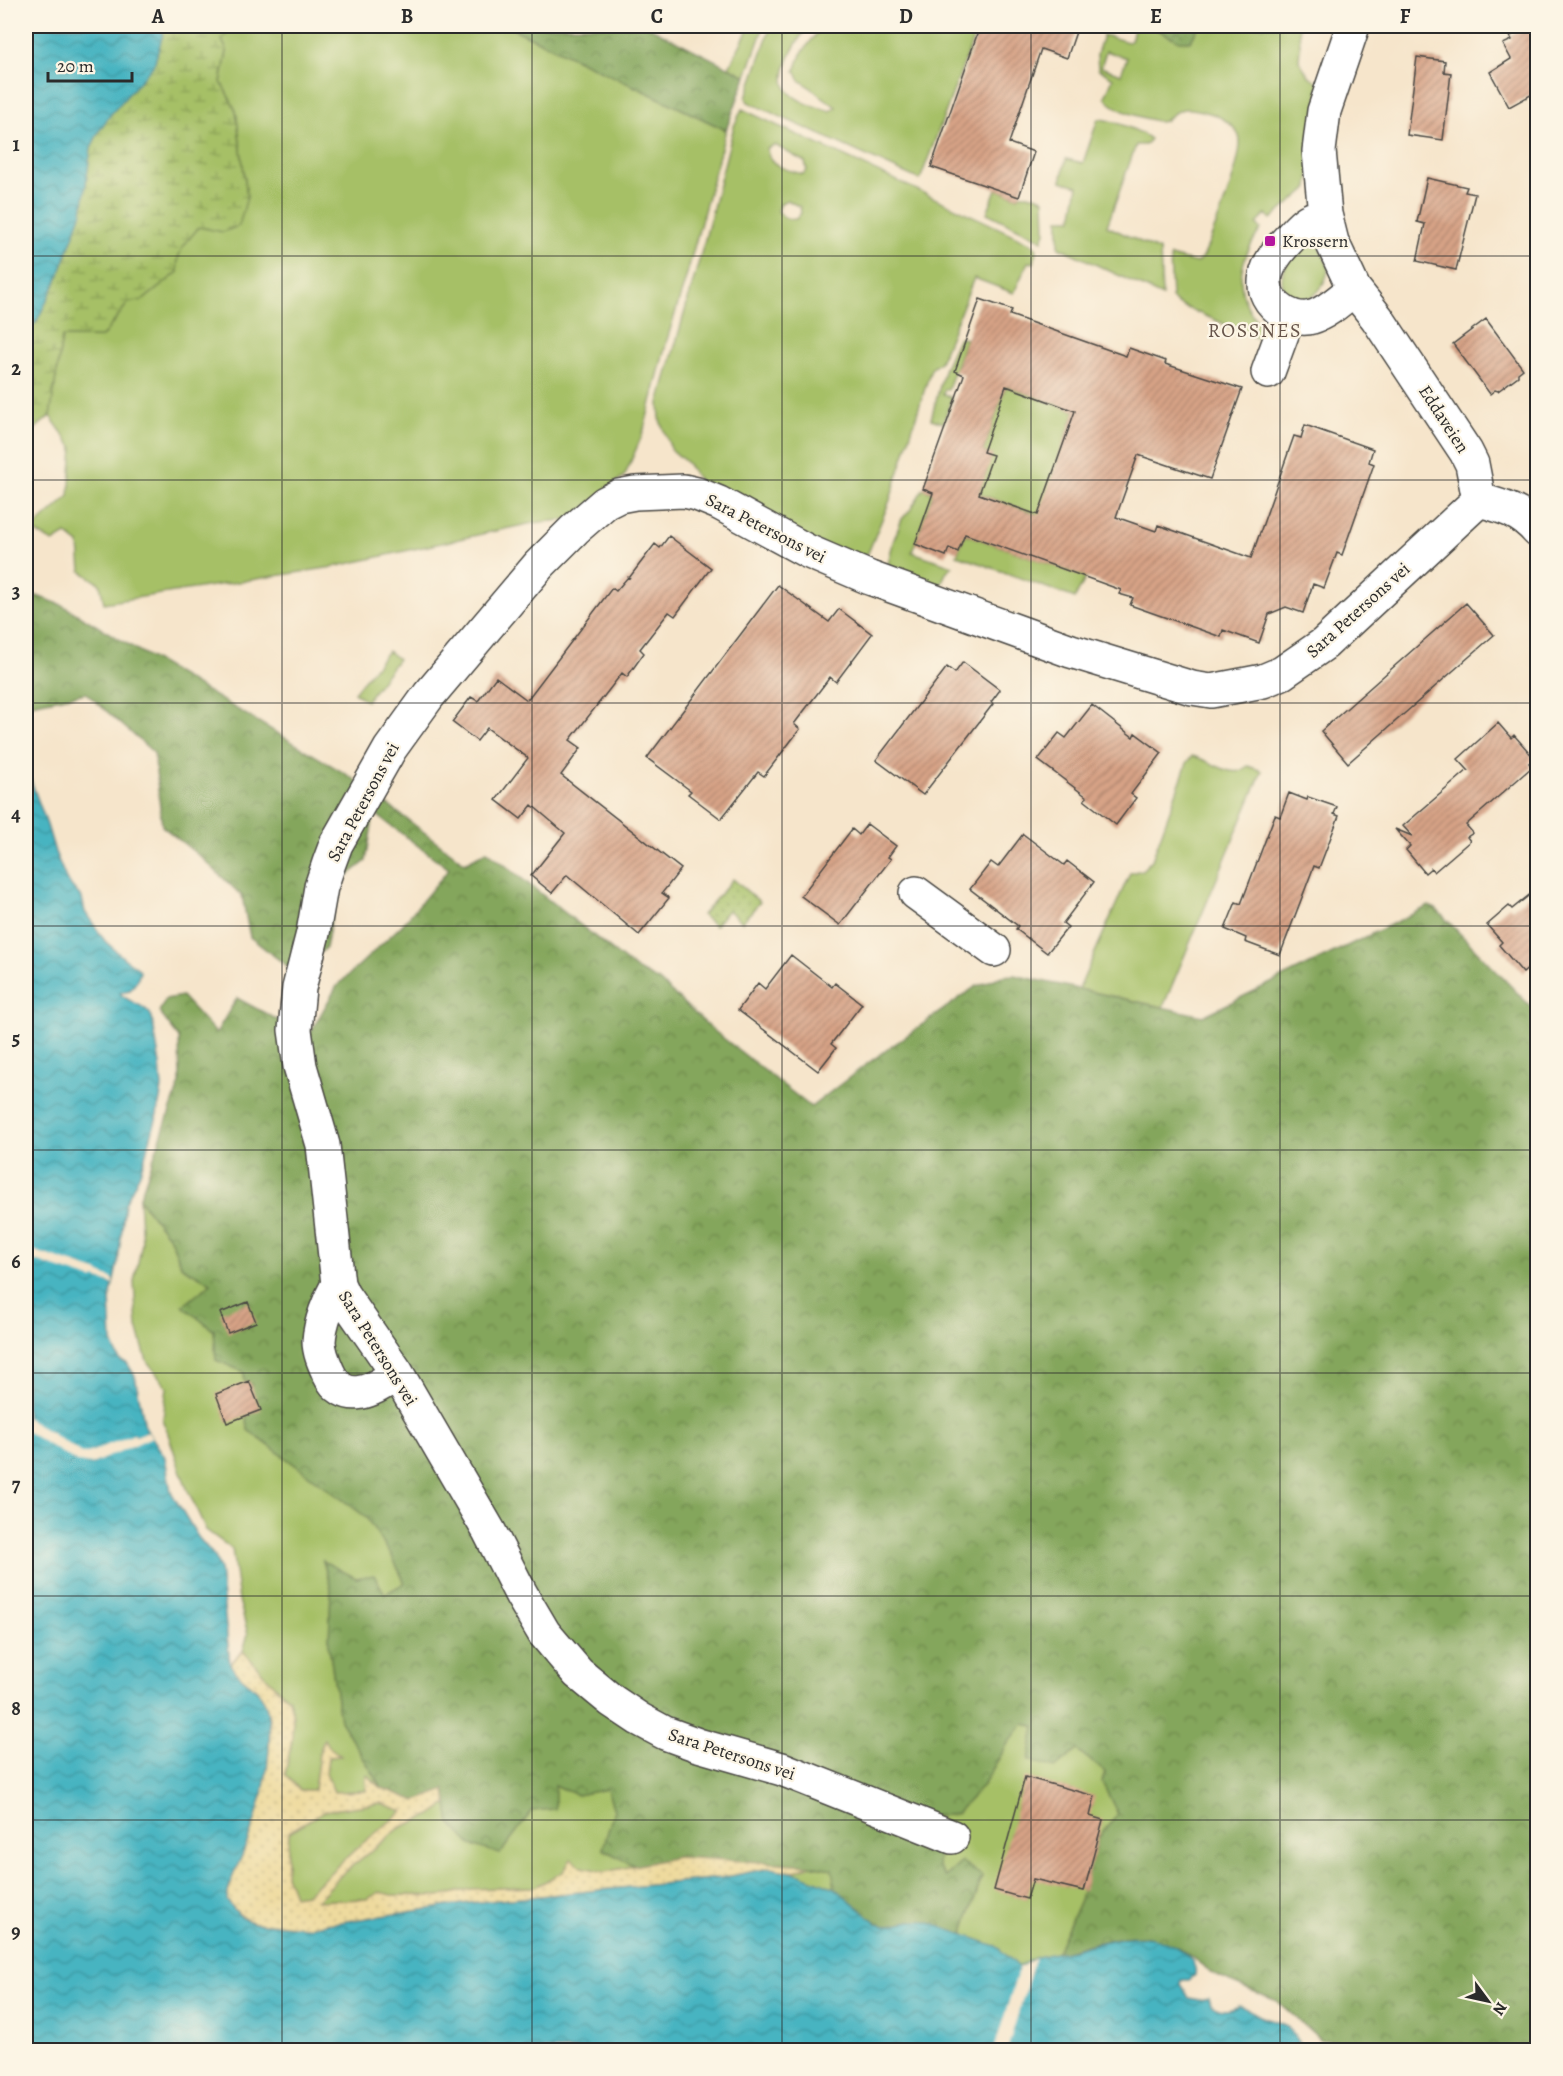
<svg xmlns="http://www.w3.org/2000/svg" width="1563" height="2076" font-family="Alegreya,serif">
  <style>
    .green { fill: #a6c066; stroke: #687648; stroke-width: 1.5; fill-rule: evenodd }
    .forest { fill: url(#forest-crowns); stroke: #586843; stroke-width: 1.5 }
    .wetland { fill: url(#wetland-marsh); stroke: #687648; stroke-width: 1.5 }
    .sand { fill: url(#sand-dots); stroke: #8c8264; stroke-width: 1.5; fill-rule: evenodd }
    .park { fill: url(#park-dots); stroke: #687648; stroke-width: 1.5 }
    .water { fill: url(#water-waves); stroke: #387076; stroke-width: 1.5 }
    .pier { fill: #f6e5cb }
    .building { fill: url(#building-hatch); fill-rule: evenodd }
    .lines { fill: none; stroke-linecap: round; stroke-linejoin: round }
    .minor-casing { stroke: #494743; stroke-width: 36 }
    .minor { stroke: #fff; stroke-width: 33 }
    .grid { fill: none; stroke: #2b2b2b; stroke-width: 1.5; stroke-opacity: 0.55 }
    .poi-dot { fill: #b5179e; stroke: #fcf5e5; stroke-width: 2 }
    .labels { text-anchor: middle; stroke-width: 4.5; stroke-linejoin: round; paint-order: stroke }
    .poi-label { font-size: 18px; fill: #2b2b2b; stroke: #fcf5e5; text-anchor: start }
    .street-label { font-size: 18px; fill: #2b2b2b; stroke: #fcf5e5 }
    .neighbourhood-label { font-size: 20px; letter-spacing: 1.5px; fill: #67554b; stroke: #fcf5e5 }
    .neatline { fill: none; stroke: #2b2b2b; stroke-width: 2 }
    .grid-label { font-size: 20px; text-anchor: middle; font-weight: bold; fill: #2b2b2b }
  </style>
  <defs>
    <pattern id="forest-crowns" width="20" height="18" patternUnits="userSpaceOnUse" patternTransform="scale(1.5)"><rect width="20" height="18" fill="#84a65b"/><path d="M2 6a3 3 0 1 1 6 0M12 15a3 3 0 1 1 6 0" fill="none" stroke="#6c874b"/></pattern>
    <pattern id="wetland-marsh" width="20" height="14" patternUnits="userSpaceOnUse" patternTransform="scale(1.5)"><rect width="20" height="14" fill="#a6c066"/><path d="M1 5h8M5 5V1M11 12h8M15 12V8" fill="none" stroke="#879c54"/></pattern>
    <pattern id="sand-dots" width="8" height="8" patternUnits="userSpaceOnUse" patternTransform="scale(1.5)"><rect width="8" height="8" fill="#eeda9e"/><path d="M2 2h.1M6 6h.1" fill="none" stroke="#cb8" stroke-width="1.8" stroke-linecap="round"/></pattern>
    <pattern id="park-dots" width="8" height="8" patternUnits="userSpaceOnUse" patternTransform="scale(1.5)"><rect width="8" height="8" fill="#a6c066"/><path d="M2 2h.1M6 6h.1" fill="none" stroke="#879c54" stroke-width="1.8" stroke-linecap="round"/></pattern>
    <pattern id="water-waves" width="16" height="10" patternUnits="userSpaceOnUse" patternTransform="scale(1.5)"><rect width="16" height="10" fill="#46b4c1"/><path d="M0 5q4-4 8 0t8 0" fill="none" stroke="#3b939d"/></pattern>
    <pattern id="building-hatch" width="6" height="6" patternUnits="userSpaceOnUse" patternTransform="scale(1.5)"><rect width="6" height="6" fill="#d7a386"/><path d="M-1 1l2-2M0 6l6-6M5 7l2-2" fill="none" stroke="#af856e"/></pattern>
  </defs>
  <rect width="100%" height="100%" fill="#fcf5e5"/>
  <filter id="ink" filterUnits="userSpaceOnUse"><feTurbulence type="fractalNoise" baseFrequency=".0167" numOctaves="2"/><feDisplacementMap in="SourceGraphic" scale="12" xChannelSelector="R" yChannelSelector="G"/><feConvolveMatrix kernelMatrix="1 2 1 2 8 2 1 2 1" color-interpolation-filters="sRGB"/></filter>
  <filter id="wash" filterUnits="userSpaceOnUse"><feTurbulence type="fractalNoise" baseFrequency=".008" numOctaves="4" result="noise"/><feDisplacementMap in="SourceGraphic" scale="24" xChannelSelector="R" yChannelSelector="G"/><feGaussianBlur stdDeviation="1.35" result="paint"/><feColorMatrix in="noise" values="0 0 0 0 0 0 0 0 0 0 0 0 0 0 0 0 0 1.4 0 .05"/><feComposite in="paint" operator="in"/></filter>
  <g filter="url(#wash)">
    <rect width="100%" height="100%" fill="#f6e5cb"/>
    <path class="green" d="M 231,26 L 507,26 L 726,130 L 685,281 L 667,340 L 643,433 L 625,475 L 571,519 L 533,523 L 491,532 L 333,567 L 104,603 L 100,584 L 81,571 L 79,544 L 66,534 L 53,542 L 31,530 L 69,496 L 73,448 L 50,416 L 62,337 L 102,337 L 128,302 L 143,300 L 178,272 C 174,252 187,242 199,226 L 223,232 L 247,197 L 236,111 L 221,82 L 227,51 L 222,40 Z
      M 750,26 L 764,26 L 746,76 L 729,67 Z
      M 771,26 L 808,26 C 797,41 772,78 791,94 C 802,104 818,107 831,111 L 836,107 L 800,80 L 795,71 L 801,54 L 822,26 L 978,26 L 920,180 L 748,102 L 746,98 Z
      M 1139,26 C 1159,26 1171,41 1191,41 L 1199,26 L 1226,26 L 1229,27 L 1230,26 L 1299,26 L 1300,47 L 1299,61 L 1309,76 L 1319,83 L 1308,188 L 1271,219 L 1266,214 L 1257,224 L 1261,229 C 1236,264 1232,296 1264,329 L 1259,339 L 1178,304 L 1172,298 L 1170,256 L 1197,263 L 1204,256 C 1212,233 1246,156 1239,136 C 1234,124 1219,115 1206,112 C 1187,107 1179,106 1165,121 L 1160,122 C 1145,118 1112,111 1105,97 L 1113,78 L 1098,69 L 1097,54 L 1103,35 L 1128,42 L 1131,41 L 1134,29 ZM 1106,51 L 1127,58 L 1121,74 L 1101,67 Z
      M 742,109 C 839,155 937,198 1034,245 L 1037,249 L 1034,263 L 1028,262 L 1014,293 L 974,278 L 940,362 L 931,369 L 890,500 L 868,553 L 854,561 L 700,482 L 687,463 L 671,449 L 660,420 L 659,403 L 704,243 L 734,126 ZM 775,145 L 805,162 L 807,170 L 803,174 C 789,171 767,166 767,148 ZM 787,200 L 800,207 L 801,213 L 796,219 C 787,220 783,218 778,211 L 781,203 Z
      M 1098,119 C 1110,119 1141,131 1150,139 L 1145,145 L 1136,145 L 1107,226 L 1160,251 L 1162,296 L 1059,247 L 1059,219 L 1072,219 L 1078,186 L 1061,181 L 1066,159 L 1083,163 Z
      M 996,189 L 1018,197 L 1020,195 L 1036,195 L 1044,200 L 1045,232 L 1042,240 L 987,213 Z
      M 1315,240 C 1319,248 1328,260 1328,269 C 1328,274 1326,278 1324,282 C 1309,316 1268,294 1287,264 C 1294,254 1306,247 1315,240 Z
      M 959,337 L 966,339 L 948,389 L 945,389 L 943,394 L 952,398 L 943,423 L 931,419 L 945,367 Z
      M 1006,386 L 1075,411 L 1051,480 L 1048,518 L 979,494 L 992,455 L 983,452 Z
      M 923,489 L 933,493 L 912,552 L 953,566 L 947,571 L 939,588 L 894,573 L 888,564 L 893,542 L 902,519 L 911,509 Z
      M 965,534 L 1086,577 L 1075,598 L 957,555 Z
      M 388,651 L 398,659 L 366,701 L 354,692 Z
      M 1192,756 C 1205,758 1228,775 1239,771 C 1242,770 1245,768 1248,766 L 1262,771 L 1163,1007 L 1079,989 L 1130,873 L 1142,870 L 1152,860 L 1187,763 Z
      M 139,1199 L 171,1240 L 182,1267 L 212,1283 L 216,1360 L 244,1372 L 248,1430 L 366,1517 L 391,1554 L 405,1583 L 385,1594 L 323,1561 L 331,1588 L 329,1646 L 340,1720 L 382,1788 L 367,1775 L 366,1791 L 334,1792 L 326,1773 L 328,1757 L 340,1756 L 319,1754 L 314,1790 L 300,1790 L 285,1774 L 292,1740 L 293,1717 L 290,1699 L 276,1688 L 243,1651 L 248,1634 L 239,1600 L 232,1549 L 206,1530 L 185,1484 L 163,1419 L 167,1387 L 147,1361 L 137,1327 L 134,1282 L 142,1243 Z
      M 1023,1724 C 1053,1728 1082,1753 1105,1772 L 1102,1782 L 1118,1814 L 1098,1838 L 1080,1900 L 1056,1954 L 1035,1958 L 1019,1968 C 1002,1949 987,1942 963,1935 L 982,1876 L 945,1878 L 916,1835 L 920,1818 L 956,1814 L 983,1785 L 1008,1743 Z
      M 555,1785 L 577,1795 L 607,1789 L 614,1810 L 603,1849 L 635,1866 L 605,1872 L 582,1867 L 563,1872 L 535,1887 L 471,1889 L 442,1896 L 391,1895 L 380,1893 L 367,1899 L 316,1901 L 342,1874 L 401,1827 L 431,1815 L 447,1804 L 450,1823 L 500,1854 L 532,1811 Z
      M 381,1803 L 404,1811 L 358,1847 L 307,1894 L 294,1896 L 286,1875 L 289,1832 L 324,1811 Z
      M 810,1865 L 833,1869 L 835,1888 L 792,1872 Z"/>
    <path class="forest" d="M 507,26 L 647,26 L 746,76 L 726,130 Z
      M 1151,26 L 1199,26 L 1191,41 L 1179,41 Z
      M 26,592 L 62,605 L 351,777 L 465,863 L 487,851 L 636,969 L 659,981 L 713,1030 L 811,1107 L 864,1066 L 975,987 L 1002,976 L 1014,975 L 1203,1016 L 1429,906 L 1436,909 L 1537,1013 L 1537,2050 L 1321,2040 L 1277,2001 L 1218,1977 L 1179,1948 L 1146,1936 L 1123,1937 L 1094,1943 L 1056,1954 L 1080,1900 L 1098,1838 L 1118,1814 L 1102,1782 L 1105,1772 L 1077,1750 L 1055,1768 L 1029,1760 L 1035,1726 L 1023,1724 L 1008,1743 L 983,1785 L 956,1814 L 920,1818 L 916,1835 L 939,1850 L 938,1866 L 945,1877 L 962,1862 L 982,1876 L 963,1935 L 911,1921 L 886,1926 L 878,1924 L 835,1888 L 832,1869 L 810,1865 L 677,1857 L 635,1866 L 603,1849 L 614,1810 L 607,1789 L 577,1795 L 555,1785 L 555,1809 L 532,1811 L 500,1854 L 471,1845 L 450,1823 L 445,1790 L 416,1801 L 382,1788 L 340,1720 L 329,1646 L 331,1588 L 323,1561 L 356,1578 L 374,1575 L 385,1594 L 405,1583 L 391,1554 L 366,1517 L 248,1430 L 244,1372 L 216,1360 L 214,1331 L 183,1306 L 211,1283 L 182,1267 L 171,1240 L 139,1199 L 180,1083 L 179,1038 L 159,1012 L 166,999 L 182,996 L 216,1033 L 237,998 L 278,1020 L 310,1033 L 337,986 L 402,925 L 449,869 L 374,813 L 366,861 L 337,884 L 326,948 L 296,973 L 250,937 L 242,896 L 202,858 L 162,826 L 154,753 L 86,693 L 26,705 Z"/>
    <path class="wetland" d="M 26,26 L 231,26 L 222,40 L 227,51 L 221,82 L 236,111 L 247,197 L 239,226 L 223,232 L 199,227 C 187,242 174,252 178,272 L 143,300 L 128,303 L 102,337 L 62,337 L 50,416 L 35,429 L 27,445 Z"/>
    <path class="sand" d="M 243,1651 L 276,1688 L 289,1699 L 293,1717 L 292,1740 L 285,1774 L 300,1790 L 314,1790 L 319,1754 L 324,1739 L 328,1746 L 341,1756 L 328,1757 L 326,1773 L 334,1792 L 366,1791 L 366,1775 L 382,1788 L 416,1801 L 445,1790 L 447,1804 L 431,1815 L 401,1827 L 342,1874 L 317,1901 L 367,1899 L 380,1892 L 391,1895 L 442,1896 L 471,1889 L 535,1887 L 563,1872 L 571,1859 L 582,1867 L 605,1872 L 677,1857 L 810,1865 L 792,1872 L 770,1868 L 721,1878 L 470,1903 L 307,1927 L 252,1923 L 241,1916 L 227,1901 C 228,1882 236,1870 243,1853 C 256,1819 281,1735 264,1701 C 257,1685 238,1679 230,1664 ZM 381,1803 L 403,1811 L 358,1847 L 307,1894 L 294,1896 L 286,1875 L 289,1832 L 324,1811 Z"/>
    <path class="park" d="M 733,879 L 760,902 L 742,922 L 728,910 L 715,926 L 702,915 Z"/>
    <path class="water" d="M 26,26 L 163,26 L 163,34 L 154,65 L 111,114 L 99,131 L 91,148 L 82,212 L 58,278 L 36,323 L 26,331 Z
      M 26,767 L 47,825 L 55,852 L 67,881 L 82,898 L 85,912 L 105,941 L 125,959 L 139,969 L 140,972 L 137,981 L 130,990 L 120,993 C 129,1004 145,1003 152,1017 L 160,1064 L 162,1088 L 156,1120 L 140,1173 L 125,1204 L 118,1262 L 110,1298 L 112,1342 L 120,1361 L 127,1363 L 135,1376 L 145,1427 L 165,1457 L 171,1492 L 198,1537 L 215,1557 L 220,1570 L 230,1664 C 238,1679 257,1685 264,1701 C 268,1708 268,1720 269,1728 C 271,1772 259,1813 243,1853 C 236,1870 228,1882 227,1901 L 240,1916 L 252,1923 L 307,1927 L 470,1903 L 721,1878 L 770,1868 L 800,1874 L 835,1888 L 878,1924 L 886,1926 L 911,1921 L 924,1921 L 996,1946 L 1019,1967 C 1024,1964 1030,1960 1035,1958 C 1048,1953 1063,1953 1076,1949 C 1112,1939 1151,1926 1183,1952 C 1191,1958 1197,1965 1195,1975 L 1189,1980 L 1182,1980 L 1181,1984 L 1189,1998 L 1199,2000 L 1209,1998 L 1211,2005 C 1219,2012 1230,2011 1238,2006 C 1249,2007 1255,2015 1264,2018 C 1271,2021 1281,2021 1287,2027 C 1296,2035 1297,2048 1310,2050 L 26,2050 Z"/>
    <path class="pier" d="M 26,1248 L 96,1271 L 113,1279 L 113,1284 L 95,1278 L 94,1280 L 26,1258 Z
      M 26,1417 L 82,1453 L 88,1453 L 134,1434 L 136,1436 L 148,1431 L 152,1437 L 92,1464 L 77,1462 L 26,1431 Z
      M 1035,1958 L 1007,2050 L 994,2050 L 1019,1968 Z"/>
    <g id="blocks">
      <path class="building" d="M 980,26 L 1078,26 L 1067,58 L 1041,49 L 1009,143 L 1034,152 L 1019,197 L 931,167 Z
        M 1530,26 L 1538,26 L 1538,91 L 1509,107 L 1490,72 L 1511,59 L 1503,44 L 1512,40 L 1510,36 Z
        M 1417,57 L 1445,61 L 1444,72 L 1451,73 L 1443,140 L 1407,135 Z
        M 1427,178 L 1467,187 L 1465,192 L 1475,194 L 1456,270 L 1417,261 L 1425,224 L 1417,222 Z
        M 980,299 L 1012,310 L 1010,315 L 1126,356 L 1129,348 L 1166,361 L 1165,364 L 1242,389 L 1210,479 L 1138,455 L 1116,517 L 1156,531 L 1158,525 L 1251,558 L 1294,436 L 1301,438 L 1305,425 L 1373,449 L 1369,462 L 1374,464 L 1342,555 L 1337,553 L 1324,588 L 1313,584 L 1303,613 L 1286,607 L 1269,614 L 1259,643 L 1223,630 L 1221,637 L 1130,605 L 1133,598 L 1119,594 L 1121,590 L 965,534 L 958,552 L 949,548 L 946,556 L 915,544 L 933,493 L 923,489 L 964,375 L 955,371 ZM 1006,386 L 1075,411 L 1038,515 L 979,494 L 993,455 L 983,452 Z
        M 1486,319 L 1523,369 L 1518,373 L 1518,376 L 1498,391 L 1495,390 L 1490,394 L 1453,344 Z
        M 669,536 L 711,568 L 675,616 L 669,612 L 640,649 L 644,653 L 627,677 L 622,673 L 570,740 L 581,748 L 561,775 L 681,869 L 662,893 L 669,898 L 639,935 L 567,875 L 552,893 L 531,876 L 565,833 L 532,805 L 521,819 L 496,800 L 528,758 L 487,728 L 477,741 L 452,722 L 471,697 L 478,701 L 496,677 L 527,700 L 612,588 L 616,591 L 628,577 L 629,578 L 655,544 L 660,548 Z
        M 778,585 L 829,622 L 839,609 L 872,634 L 836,682 L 830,677 L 794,724 L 800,729 L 764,776 L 758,772 L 721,819 L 688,794 L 691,791 L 647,758 Z
        M 1466,603 L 1494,635 L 1348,763 L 1321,731 Z
        M 963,662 L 1000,690 L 991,702 L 993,704 L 923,795 L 876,760 L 947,667 L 955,673 Z
        M 1092,705 L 1133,737 L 1135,733 L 1162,753 L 1131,794 L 1136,798 L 1116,825 L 1084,800 L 1087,797 L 1038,760 L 1059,733 L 1066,738 Z
        M 1498,723 L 1511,738 L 1514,735 L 1535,759 L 1529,763 L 1532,767 L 1466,825 L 1473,833 L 1467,837 L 1470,841 L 1434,872 L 1431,868 L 1425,873 L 1406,850 L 1410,846 L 1395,829 L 1412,836 L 1403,826 L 1468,770 L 1458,759 Z
        M 1289,793 L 1307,800 L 1308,797 L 1337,807 L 1334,814 L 1339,816 L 1319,868 L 1314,866 L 1280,955 L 1245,942 L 1246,938 L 1225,929 L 1236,902 L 1241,904 L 1275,815 L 1280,817 Z
        M 867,824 L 896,846 L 888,857 L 891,859 L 840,925 L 801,896 L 852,829 L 859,835 Z
        M 1023,834 L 1064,865 L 1067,861 L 1094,882 L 1063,923 L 1068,927 L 1047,953 L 1016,929 L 1018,926 L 970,889 L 991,862 L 998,867 Z
        M 1538,888 L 1538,960 L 1523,973 L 1499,945 L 1502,942 L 1487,925 L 1509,906 L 1512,909 Z
        M 791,955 L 832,987 L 835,983 L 862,1004 L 831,1044 L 836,1048 L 818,1071 L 738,1010 L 758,983 L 765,989 Z
        M 248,1302 L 256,1322 L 228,1333 L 220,1313 Z
        M 249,1381 L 261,1410 L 227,1423 L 216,1394 Z
        M 1025,1777 L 1095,1796 L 1090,1816 L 1103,1820 L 1084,1891 L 1033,1879 L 1027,1899 L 994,1890 Z"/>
    </g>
  </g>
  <g filter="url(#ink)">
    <use href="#blocks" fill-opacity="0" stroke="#494743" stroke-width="1.5"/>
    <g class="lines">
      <defs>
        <path id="minor" d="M 1353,26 L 1324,111 L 1319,151 L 1325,214 L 1332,242 L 1354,289 L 1377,318 L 1466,452 L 1472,464 L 1479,500
          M 1325,214 C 1320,216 1313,218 1308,221 C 1301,225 1294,234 1288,240 C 1266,263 1251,292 1285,313 C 1293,317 1303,320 1312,317 C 1327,313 1342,298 1354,289
          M 1268,372 L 1289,315
          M 1479,500 C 1502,506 1522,512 1538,531
          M 916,893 L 994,950
          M 338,1284 C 329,1300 320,1323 319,1341 C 319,1352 324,1363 328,1372 C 344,1407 374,1391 397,1373
          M 952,1837 L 782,1769 L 698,1745 L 665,1733 L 639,1719 L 612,1701 L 578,1673 L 544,1633 L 521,1594 L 489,1531 L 397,1373 L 343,1295 L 338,1284 L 323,1145 L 300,1066 L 295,1030 L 299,988 L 313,933 L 321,887 L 329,863 L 336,844 L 390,749 L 429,695 L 539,565 L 575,529 L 605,503 L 619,496 L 635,493 L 684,491 L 697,494 L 719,503 L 807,551 L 870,578 L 1071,651 L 1192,688 L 1211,691 L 1263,681 L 1282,673 L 1324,644 L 1479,500"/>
      </defs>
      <use href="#minor" class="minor-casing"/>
      <use href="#minor" class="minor"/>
    </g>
  </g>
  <path class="grid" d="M 282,26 L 282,2050M 532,26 L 532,2050M 782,26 L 782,2050M 1031,26 L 1031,2050M 1280,26 L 1280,2050M 26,256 L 1538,256M 26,480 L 1538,480M 26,703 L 1538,703M 26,926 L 1538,926M 26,1150 L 1538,1150M 26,1373 L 1538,1373M 26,1596 L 1538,1596M 26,1820 L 1538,1820"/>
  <rect class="poi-dot" x="1264" y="235" width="12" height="12" rx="3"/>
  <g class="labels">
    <g class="poi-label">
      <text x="1282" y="247">Krossern</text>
    </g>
    <g class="street-label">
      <text transform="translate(1444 419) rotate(57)" y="6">Eddaveien</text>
      <text transform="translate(766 528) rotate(27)" y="6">Sara Petersons vei</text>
      <text transform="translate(1358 610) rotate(-42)" y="6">Sara Petersons vei</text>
      <text transform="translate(363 802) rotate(-62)" y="6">Sara Petersons vei</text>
      <text transform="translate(378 1348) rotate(58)" y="6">Sara Petersons vei</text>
      <text transform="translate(732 1754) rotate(18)" y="6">Sara Petersons vei</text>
    </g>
    <g class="neighbourhood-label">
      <text x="1255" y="337">ROSSNES</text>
    </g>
  </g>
  <rect width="1563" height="2076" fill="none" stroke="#fcf5e5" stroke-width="66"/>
  <g transform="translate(1488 2001) rotate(123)" stroke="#fcf5e5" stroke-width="4.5" paint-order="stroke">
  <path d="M0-4.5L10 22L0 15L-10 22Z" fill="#2b2b2b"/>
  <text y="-9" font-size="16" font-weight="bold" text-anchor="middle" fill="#2b2b2b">N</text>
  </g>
  <path d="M48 72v9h84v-9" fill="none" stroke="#2b2b2b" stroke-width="3"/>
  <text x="57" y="72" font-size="18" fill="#2b2b2b" stroke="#fcf5e5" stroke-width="4.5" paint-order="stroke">20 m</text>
  <rect x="33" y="33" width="1497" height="2010" class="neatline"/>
  <g class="grid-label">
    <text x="158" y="23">A</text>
    <text x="407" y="23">B</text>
    <text x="657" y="23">C</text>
    <text x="906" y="23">D</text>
    <text x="1156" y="23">E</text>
    <text x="1405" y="23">F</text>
    <text x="16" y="151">1</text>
    <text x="16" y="375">2</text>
    <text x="16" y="598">3</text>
    <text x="16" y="821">4</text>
    <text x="16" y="1045">5</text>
    <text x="16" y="1268">6</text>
    <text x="16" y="1491">7</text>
    <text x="16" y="1715">8</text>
    <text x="16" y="1938">9</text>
  </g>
</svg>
